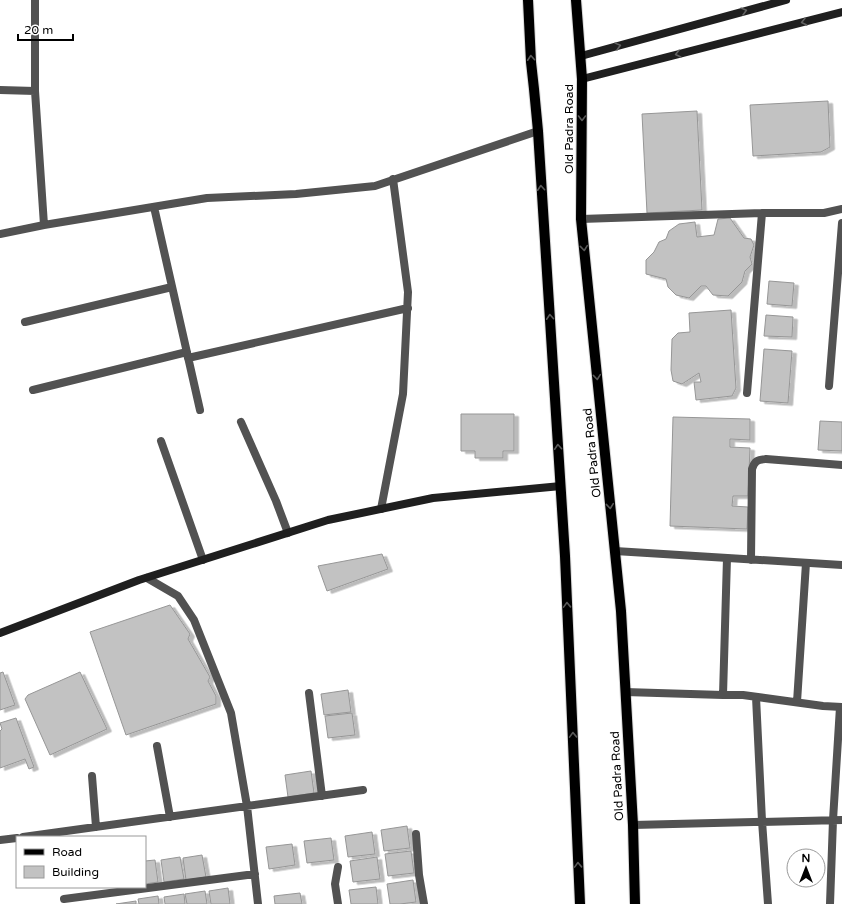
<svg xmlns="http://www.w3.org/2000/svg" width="842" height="904" font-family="'Varela Round',sans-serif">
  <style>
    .building { fill: #c2c2c2; stroke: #969696; filter: url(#shadow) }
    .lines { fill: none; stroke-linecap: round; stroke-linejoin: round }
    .primary-casing { stroke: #dbdbdb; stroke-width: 12 }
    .street { stroke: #525252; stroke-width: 8 }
    .secondary { stroke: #1f1f1f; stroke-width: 8 }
    .primary { stroke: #000; stroke-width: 10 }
    .oneway { stroke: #626262 }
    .oneway2 { stroke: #595959 }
    .labels { text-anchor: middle; stroke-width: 4; stroke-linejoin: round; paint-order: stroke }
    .street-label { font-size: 12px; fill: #000; stroke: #fff }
  </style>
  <defs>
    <filter id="shadow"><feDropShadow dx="4.5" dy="2.5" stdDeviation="0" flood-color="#0004"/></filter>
  </defs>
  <rect width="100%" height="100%" fill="#fff"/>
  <path class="building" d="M 828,101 L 830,147 L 821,152 L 753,156 L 750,105 Z
    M 697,111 L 702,210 L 647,213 L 642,114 Z
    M 730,218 L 744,238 L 751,239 L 754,245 L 750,257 L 752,264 L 745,271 L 742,282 L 728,296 L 713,295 L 706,286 L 701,286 L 689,298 L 676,295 L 668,287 L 666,279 L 646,274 L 646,260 L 654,252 L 659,242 L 666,239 L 669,231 L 679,224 L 695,222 L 697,237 L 714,235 L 718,219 Z
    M 769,281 L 794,283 L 792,306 L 767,304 Z
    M 731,310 L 736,388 L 732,396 L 696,400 L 694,382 L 701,382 L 699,373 L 682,384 L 673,381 L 671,370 L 672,339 L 678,333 L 690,332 L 689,313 Z
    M 766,315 L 793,317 L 792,337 L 764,336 Z
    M 764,349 L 792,351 L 788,403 L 760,401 Z
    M 461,414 L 514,414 L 514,451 L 503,451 L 503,458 L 475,458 L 475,451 L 461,451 Z
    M 673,417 L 750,419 L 750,440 L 730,439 L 730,447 L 750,448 L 748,496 L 733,496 L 732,506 L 748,507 L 747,529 L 670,526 Z
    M 820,421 L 842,422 L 842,451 L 818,450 Z
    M 382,554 L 388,569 L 327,591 L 318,566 Z
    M 170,605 L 190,634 L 188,639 L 210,677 L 208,681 L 216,696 L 216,704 L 126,735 L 90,632 Z
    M 3,672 L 15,705 L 0,710 L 0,673 Z
    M 80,672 L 107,729 L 50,755 L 25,699 L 28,695 Z
    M 348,690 L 351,712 L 324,715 L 321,694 Z
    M 352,713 L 355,735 L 328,738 L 325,716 Z
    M 16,718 L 34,767 L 29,769 L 25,759 L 0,768 L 0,731 L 2,729 L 0,723 Z
    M 311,771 L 314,793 L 288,797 L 285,775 Z
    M 407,826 L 410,848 L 384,851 L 381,830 Z
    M 372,832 L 375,854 L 348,857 L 345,836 Z
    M 331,838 L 334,860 L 307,863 L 304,841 Z
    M 292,844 L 295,865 L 269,869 L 266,847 Z
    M 411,851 L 414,873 L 388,876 L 385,854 Z
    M 202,855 L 206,877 L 186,880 L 183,858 Z
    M 180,857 L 184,879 L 164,882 L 161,860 Z
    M 377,857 L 380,879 L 353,882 L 350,861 Z
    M 155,860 L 158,882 L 145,884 L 145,861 Z
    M 413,880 L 416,902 L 400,904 L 390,904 L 387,884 Z
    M 376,887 L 378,904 L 351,904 L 349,890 Z
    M 228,888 L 230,904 L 211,904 L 209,891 Z
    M 205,891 L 207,904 L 187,904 L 185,894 Z
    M 300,893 L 302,904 L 275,904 L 274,896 Z
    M 184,894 L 185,904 L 165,904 L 164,897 Z
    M 158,896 L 159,904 L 139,904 L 138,899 Z
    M 136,901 L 136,904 L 116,904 Z"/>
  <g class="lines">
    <defs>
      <path id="primary" d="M 528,0 L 531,62 L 534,89 L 538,131 L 565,556 L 580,904
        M 576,0 L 582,79 L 581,219 L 621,611 L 633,825 L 635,904"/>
    </defs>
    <use href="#primary" class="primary-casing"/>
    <path class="street" d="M 0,90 L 35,91 L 44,225
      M 35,91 L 35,0
      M 154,207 L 200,410
      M 581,219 L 762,213 L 824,213 L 842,209
      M 0,234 L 44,225 L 207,198 L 296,194 L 375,186 L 538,131
      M 25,322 L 172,287
      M 188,358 L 408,308
      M 829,386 L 842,223
      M 33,390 L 187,352
      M 747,393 L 762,213
      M 241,422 L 276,501 L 288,533
      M 161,441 L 203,560
      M 381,509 L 403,394 L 408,292 L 393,179
      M 615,551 L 842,565
      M 751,560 L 752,469 C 755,460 758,460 766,459 L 842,465
      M 147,578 L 178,596 L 194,620 L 231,713 L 247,806 L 258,904
      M 625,692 L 723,695 L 743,695 L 823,706 L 842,707
      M 309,693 L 322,796
      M 723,695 L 727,558
      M 756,697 L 762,821 L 768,904
      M 797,702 L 806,563
      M 157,746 L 170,817
      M 92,776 L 96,827
      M 633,825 L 842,820
      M 416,834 L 419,875 L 424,904
      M 23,837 L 363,790
      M 0,840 L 17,838
      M 338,867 L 335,884 L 338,904
      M 64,899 L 255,874
      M 830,904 L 833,820 L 840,707"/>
    <path class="secondary" d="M 581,56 L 786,0
      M 582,79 L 842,12
      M 0,633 L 139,580 L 328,520 L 433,498 L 561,486"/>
    <use href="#primary" class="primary"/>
  </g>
  <defs><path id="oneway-chevron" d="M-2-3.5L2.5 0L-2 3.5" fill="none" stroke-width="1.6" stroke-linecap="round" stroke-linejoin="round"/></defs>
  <g class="oneway">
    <use href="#oneway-chevron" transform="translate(744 11) rotate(-15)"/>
    <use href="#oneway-chevron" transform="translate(804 22) rotate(166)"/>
    <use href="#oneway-chevron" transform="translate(618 46) rotate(-15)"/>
    <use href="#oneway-chevron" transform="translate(678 54) rotate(166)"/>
  </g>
  <g class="oneway2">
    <use href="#oneway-chevron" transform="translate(531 58) rotate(-94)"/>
    <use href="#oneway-chevron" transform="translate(582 118) rotate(90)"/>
    <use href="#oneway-chevron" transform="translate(541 188) rotate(-94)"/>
    <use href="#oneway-chevron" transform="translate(584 248) rotate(84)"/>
    <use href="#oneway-chevron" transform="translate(550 317) rotate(-94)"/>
    <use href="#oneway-chevron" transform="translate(597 377) rotate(84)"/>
    <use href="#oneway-chevron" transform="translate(558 447) rotate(-94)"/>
    <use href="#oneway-chevron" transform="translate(610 506) rotate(84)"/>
    <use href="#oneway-chevron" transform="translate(567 605) rotate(-92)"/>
    <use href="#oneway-chevron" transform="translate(573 735) rotate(-92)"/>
    <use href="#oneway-chevron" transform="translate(578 865) rotate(-92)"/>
  </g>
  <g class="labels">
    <g class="street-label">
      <text transform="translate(569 129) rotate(-90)" y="4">Old Padra Road</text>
      <text transform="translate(592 453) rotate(-96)" y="4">Old Padra Road</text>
      <text transform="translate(617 776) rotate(-93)" y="4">Old Padra Road</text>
    </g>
  </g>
  <rect x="16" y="836" width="130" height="52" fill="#ffffff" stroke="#999999"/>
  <rect x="24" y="849" width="20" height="6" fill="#000000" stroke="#999999"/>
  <text x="52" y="856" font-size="12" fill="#000000">Road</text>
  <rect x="24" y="866" width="20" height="12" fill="#c2c2c2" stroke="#999999"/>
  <text x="52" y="876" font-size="12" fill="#000000">Building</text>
  <g transform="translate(806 868)"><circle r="19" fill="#ffffff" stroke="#999999"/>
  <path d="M0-3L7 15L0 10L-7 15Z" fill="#000000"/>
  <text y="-6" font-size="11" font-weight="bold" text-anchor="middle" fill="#000000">N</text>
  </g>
  <path d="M18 34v6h55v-6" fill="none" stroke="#000000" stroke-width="2"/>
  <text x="24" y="34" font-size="12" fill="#000000" stroke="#ffffff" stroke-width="3" paint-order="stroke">20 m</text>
</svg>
